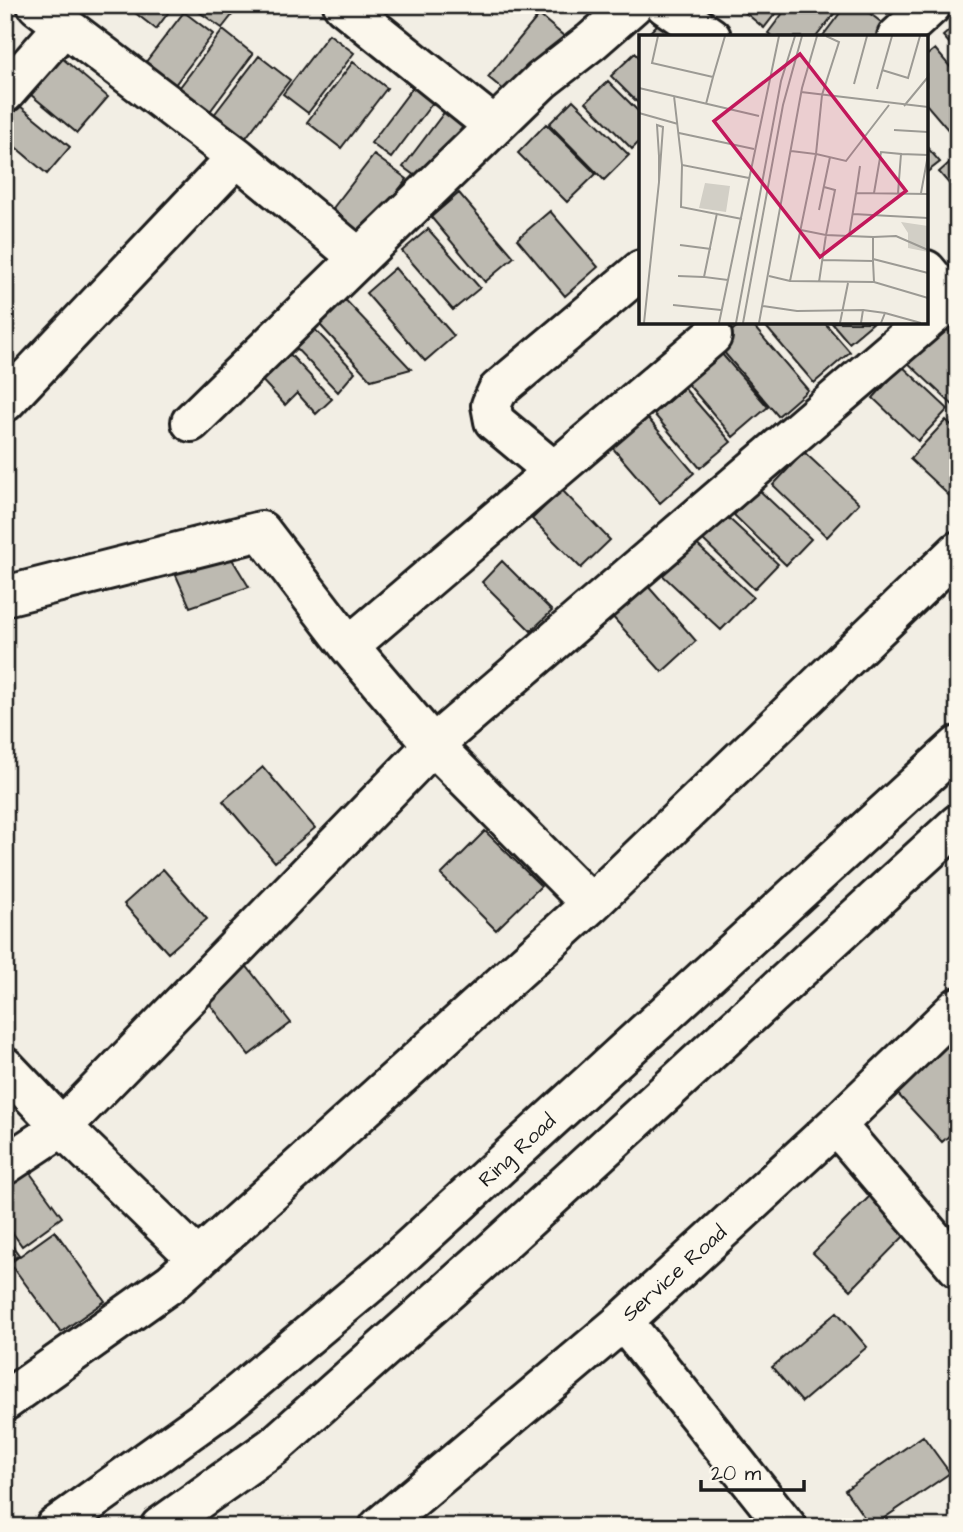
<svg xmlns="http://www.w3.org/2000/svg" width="963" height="1532" font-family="'Architects Daughter',sans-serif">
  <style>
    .building { fill: #bdbab1; stroke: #1c1c1c; stroke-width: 2 }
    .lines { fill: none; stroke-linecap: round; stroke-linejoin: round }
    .minor-casing { stroke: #1c1c1c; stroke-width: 44 }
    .major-casing { stroke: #1c1c1c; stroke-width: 44 }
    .minor { stroke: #fbf7ec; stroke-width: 38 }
    .major { stroke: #fbf7ec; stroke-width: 38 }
    .labels { text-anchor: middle; stroke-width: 5; stroke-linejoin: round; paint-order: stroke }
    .street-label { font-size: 21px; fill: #1c1c1c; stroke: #fbf7ec }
    .inset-road { fill: none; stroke: #9c9a94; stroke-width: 2 }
    .view { fill: #c2185b; fill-opacity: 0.15; stroke: #c2185b; stroke-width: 3.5 }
    .inset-edge { fill: none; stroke: #1c1c1c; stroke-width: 3.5 }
  </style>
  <rect width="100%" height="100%" fill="#f2eee4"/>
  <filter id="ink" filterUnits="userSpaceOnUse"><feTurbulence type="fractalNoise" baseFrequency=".0143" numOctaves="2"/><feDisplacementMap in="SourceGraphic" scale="14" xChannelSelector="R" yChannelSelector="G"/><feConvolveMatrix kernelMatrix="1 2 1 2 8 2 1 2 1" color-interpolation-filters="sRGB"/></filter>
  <g filter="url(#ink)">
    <path class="building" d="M 125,5 L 174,5 L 156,29 Z
      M 194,5 L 240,5 L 222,28 L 192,7 Z
      M 736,5 L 782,5 L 764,28 Z
      M 789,5 L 841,5 L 816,37 L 773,37 L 768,33 Z
      M 846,5 L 859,5 L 886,26 L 878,37 L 822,37 Z
      M 184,12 L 213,34 L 171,90 L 142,67 Z
      M 668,14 L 692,37 L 645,37 Z
      M 539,15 L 565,37 L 515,99 L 488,77 Z
      M 958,23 L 958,53 L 943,36 Z
      M 223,30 L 253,54 L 205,118 L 174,95 Z
      M 329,34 L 354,53 L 308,113 L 283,94 Z
      M 49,47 L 108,97 L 77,133 L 18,84 Z
      M 935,49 L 958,76 L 958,125 L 950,132 L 926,104 L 926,56 Z
      M 635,53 L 641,59 L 641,106 L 611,76 Z
      M 259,56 L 290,80 L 241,144 L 210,120 Z
      M 353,62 L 387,88 L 341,148 L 307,122 Z
      M 608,81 L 641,114 L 641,140 L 632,149 L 586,102 Z
      M 414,86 L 434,101 L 391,158 L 371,143 Z
      M 9,97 L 70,147 L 47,174 L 5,138 L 5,102 Z
      M 573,100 L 629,155 L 604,180 L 549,124 Z
      M 446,110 L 465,124 L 422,181 L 403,167 Z
      M 546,124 L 596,174 L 567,202 L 518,153 Z
      M 926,146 L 940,162 L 926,173 Z
      M 374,155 L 407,179 L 363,236 L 330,212 Z
      M 958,155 L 958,194 L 939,172 Z
      M 459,193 L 514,257 L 485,282 L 431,217 Z
      M 550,211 L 598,267 L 565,296 L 517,239 Z
      M 428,229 L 480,288 L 453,310 L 402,251 Z
      M 395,268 L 454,336 L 425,361 L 366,293 Z
      M 337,291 L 411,369 L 371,380 L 310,314 Z
      M 308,322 L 355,372 L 338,392 L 288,340 Z
      M 742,322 L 750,322 L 808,390 L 778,416 L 717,344 Z
      M 762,322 L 824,322 L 850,352 L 814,383 Z
      M 831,322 L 874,322 L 849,343 Z
      M 942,324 L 958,340 L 958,410 L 907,362 Z
      M 285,349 L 332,399 L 316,414 L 297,393 L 285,405 L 257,375 Z
      M 721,353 L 768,407 L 733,437 L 687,383 Z
      M 902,366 L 948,409 L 918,441 L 873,398 Z
      M 684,388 L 731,442 L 700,468 L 654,414 Z
      M 646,416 L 694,473 L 660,503 L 611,446 Z
      M 946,420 L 958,431 L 958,504 L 910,459 Z
      M 804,452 L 859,503 L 827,537 L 773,485 Z
      M 758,489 L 811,539 L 786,565 L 734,515 Z
      M 562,490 L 610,540 L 581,568 L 532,519 Z
      M 724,514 L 778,564 L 754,589 L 701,538 Z
      M 689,537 L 753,597 L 721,630 L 658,571 Z
      M 224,546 L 249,587 L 190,607 L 171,564 Z
      M 502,561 L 552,611 L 531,631 L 482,582 Z
      M 646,584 L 696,641 L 662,672 L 611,615 Z
      M 263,767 L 315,828 L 275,862 L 223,801 Z
      M 485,831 L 541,886 L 496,930 L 441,875 Z
      M 163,869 L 207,919 L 168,953 L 124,904 Z
      M 245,964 L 291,1023 L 249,1055 L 203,995 Z
      M 958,1032 L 958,1128 L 942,1142 L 894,1090 Z
      M 22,1162 L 62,1217 L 22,1246 L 5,1222 L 5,1175 Z
      M 875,1191 L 912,1228 L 851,1290 L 813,1253 Z
      M 55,1231 L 105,1301 L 61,1332 L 10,1263 Z
      M 5,1236 L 19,1255 L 5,1264 Z
      M 837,1312 L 867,1347 L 802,1402 L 772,1367 Z
      M 923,1436 L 950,1473 L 871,1527 L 845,1490 Z"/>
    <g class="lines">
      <defs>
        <path id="minor" d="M 37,5 L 237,157 L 359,258 L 542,80 L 592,41 L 633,5
          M 343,5 L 494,126
          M 665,5 L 711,37
          M 897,37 L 932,5
          M 5,93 L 64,26
          M 926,270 L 951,300
          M 926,321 L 958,294
          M 5,402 L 237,157
          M 191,422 L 359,258
          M 554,471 L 494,421 L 491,405 L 498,390 L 641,270
          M 5,596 L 261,531 L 349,646 L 433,745 L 62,1127 L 5,1165
          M 349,646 L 712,336
          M 591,904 L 433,745 L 925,322
          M 5,1067 L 62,1127 L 198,1259
          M 836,1125 L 958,1268
          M 623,1321 L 787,1527
          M 5,1401 L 171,1283 L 591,904 L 958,551
          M 379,1527 L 623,1321 L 836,1125 L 958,1007"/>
        <path id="major" d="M 55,1527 L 224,1406 L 386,1270 L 958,746
          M 160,1527 L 274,1446 L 494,1250 L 958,824"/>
      </defs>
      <use href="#minor" class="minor-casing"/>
      <use href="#major" class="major-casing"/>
      <use href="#minor" class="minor"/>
      <use href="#major" class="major"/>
    </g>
  </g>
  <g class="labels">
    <g class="street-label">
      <text transform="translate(517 1150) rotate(-43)" y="7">Ring Road</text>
      <text transform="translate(674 1273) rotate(-42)" y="7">Service Road</text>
    </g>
  </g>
  <g transform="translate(639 35)">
    <rect width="289" height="289" fill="#f2eee4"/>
    <path d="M 66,148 L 91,151 L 87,177 L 60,173 ZM 262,187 L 289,191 L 289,217 L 269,213 L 269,198 Z" fill="#d2cfc6"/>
    <path class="inset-road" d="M 19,1 L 13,28 L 74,42 L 67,69M 187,1 L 200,7 L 183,60 L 177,119 L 207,126 L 250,70M 243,35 L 269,43 L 281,1M 74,42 L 86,1M 215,49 L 228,1M 0,53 L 120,81M 238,54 L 253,1M 162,57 L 289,72M 35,61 L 43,130 L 110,143M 265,71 L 289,42M 0,78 L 39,89M 18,90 L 24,92 L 20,147 L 20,121 ZM 255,95 L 289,97M 40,98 L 115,114M 262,119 L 289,120 L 282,158M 43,130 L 42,172 L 103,184M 185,152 L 196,155 L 187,200 L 210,201M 217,158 L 221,131M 235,158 L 242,117 L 262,119 L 259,158M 180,175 L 191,122M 78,178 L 65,242 L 89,245M 214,179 L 289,183M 162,195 L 187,200 L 180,247M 234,202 L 257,201 L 289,215M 41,210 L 72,214M 234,224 L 289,238M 183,225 L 234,226 L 234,202 L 210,201 L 217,158 L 289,159M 234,226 L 235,247M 39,241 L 65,242M 130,241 L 151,246 L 235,247 L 289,263M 151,246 L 177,119 L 152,116M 34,270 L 82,275M 124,271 L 158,276 L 224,275 L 222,288M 224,275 L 246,278M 5,288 L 20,147M 80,288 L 140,1M 97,288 L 142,46 L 156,1M 104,288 L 144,70 L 163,1M 120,288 L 163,53 L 178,1M 201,288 L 209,248M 242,288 L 246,278 L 282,288"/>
    <path class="view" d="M 161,19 L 267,156 L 181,222 L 75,86 Z"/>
    <rect width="289" height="289" class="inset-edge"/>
  </g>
  <rect width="963" height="1532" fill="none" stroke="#fbf7ec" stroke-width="28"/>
  <rect x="14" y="14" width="935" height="1504" fill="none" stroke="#1c1c1c" stroke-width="2.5" filter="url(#ink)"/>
  <path d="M701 1480v10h103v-10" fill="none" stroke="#1c1c1c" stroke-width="3.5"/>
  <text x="711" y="1480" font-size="21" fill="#1c1c1c" stroke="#fbf7ec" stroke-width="5" paint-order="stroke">20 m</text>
</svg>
